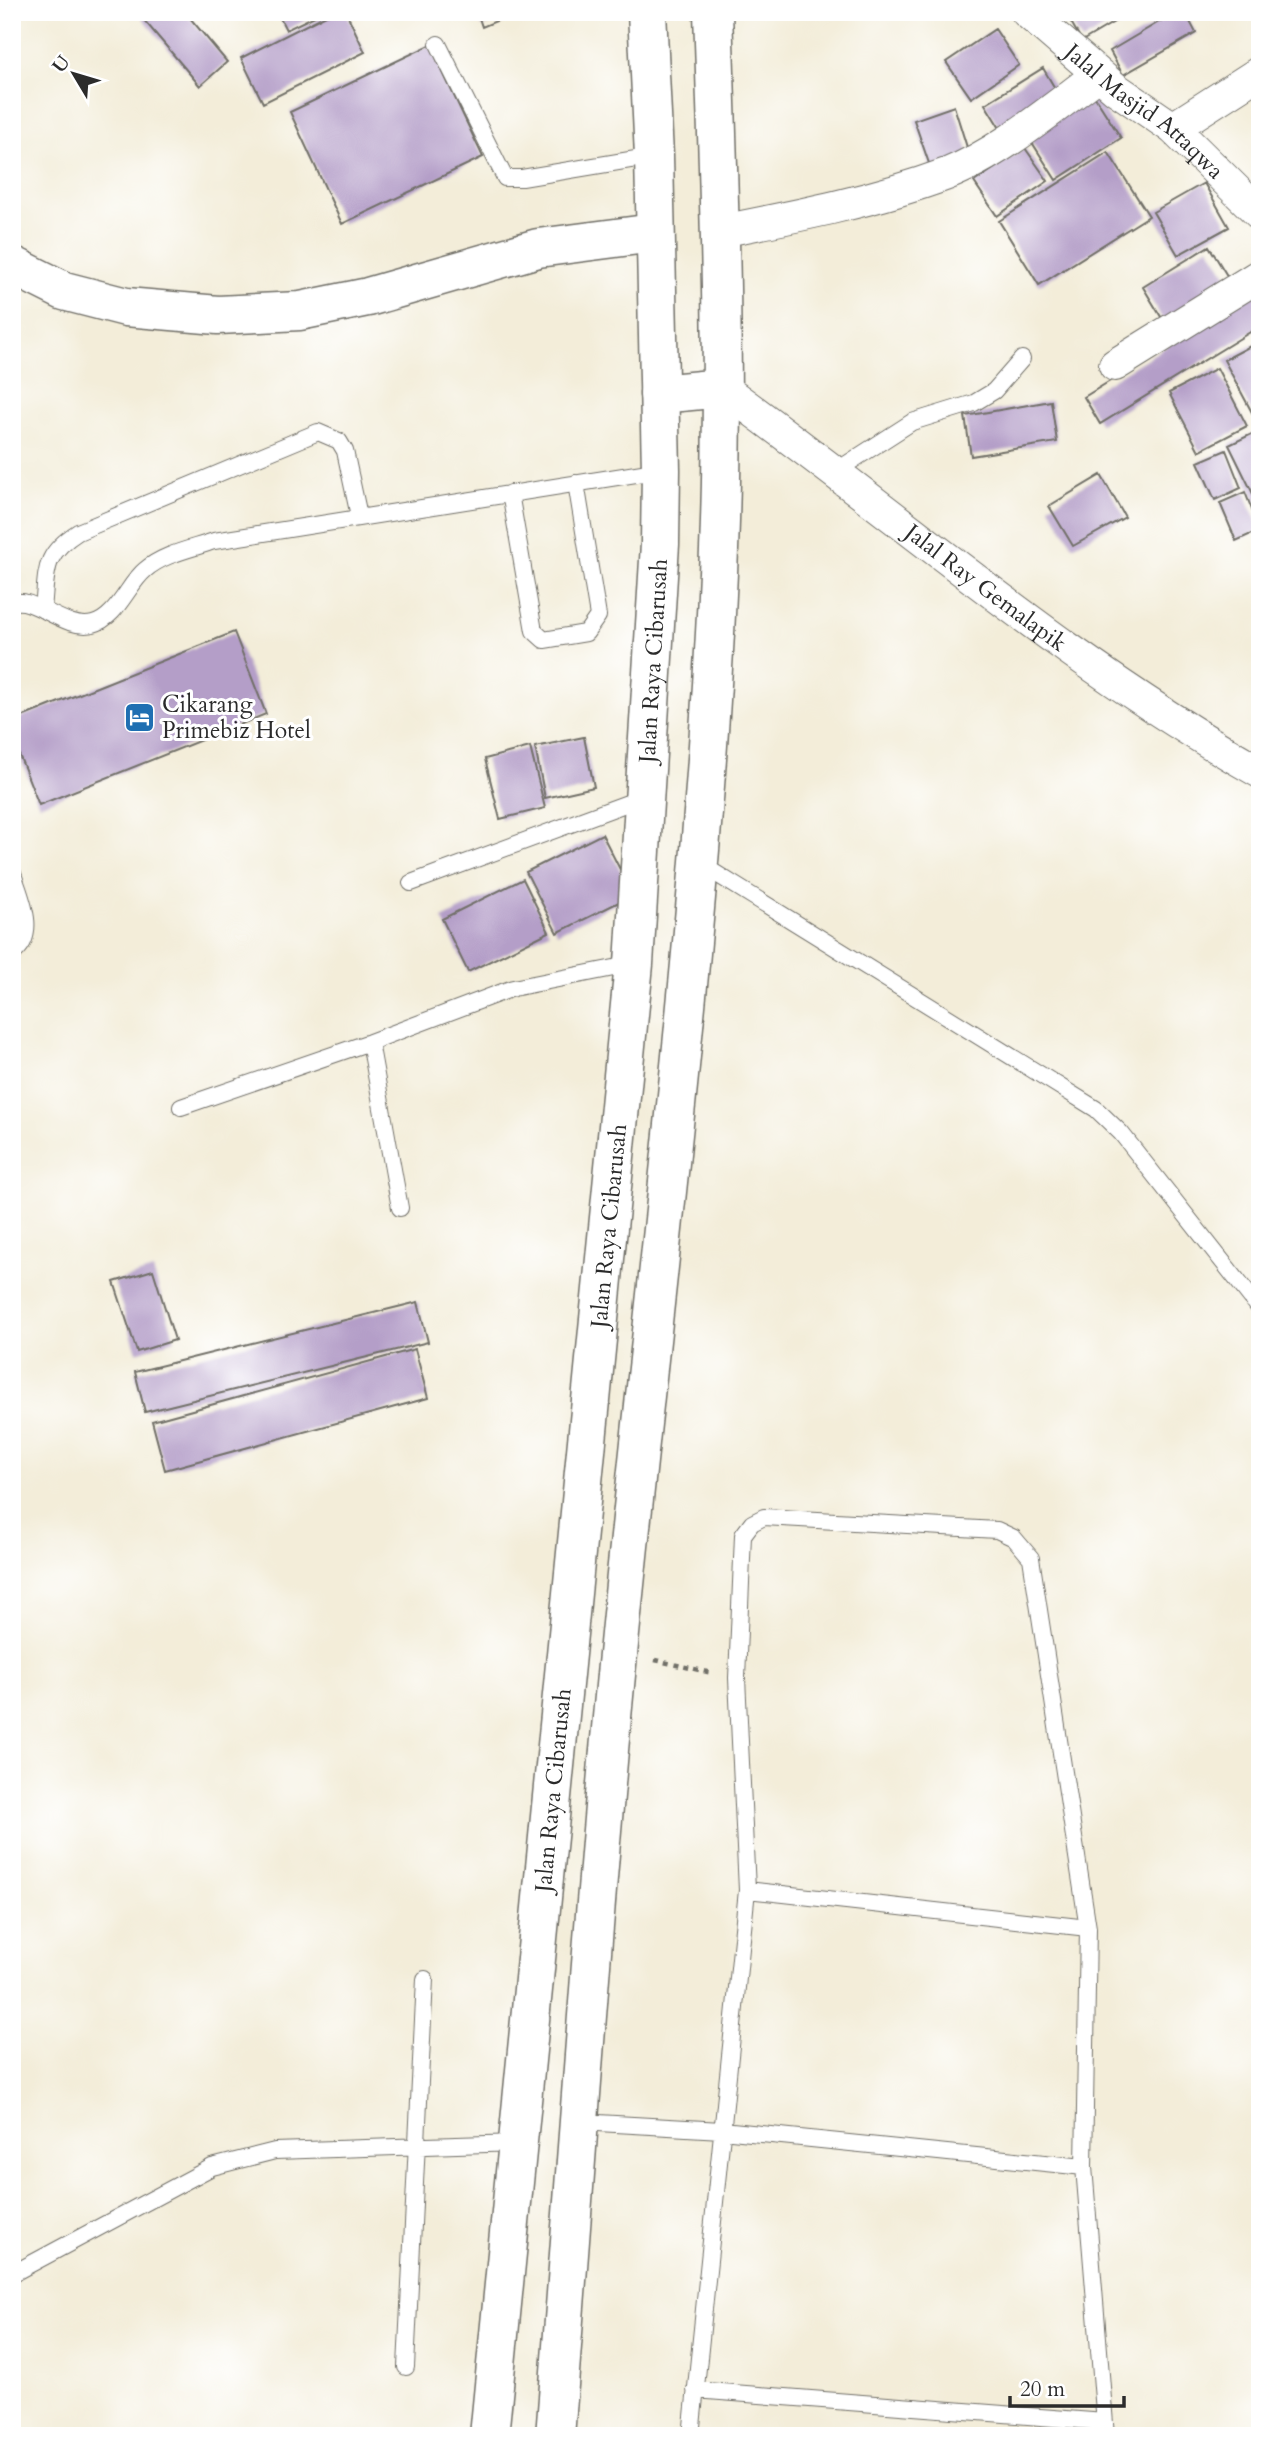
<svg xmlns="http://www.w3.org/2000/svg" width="1272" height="2448" font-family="Cardo,serif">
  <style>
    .building { fill: #b49ec8 }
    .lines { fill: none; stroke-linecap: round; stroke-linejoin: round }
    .service-casing { stroke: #716f68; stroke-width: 18 }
    .minor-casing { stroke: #716f68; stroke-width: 34 }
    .primary-casing { stroke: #716f68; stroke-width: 41 }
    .motorway-casing { stroke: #716f68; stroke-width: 41 }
    .path { stroke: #716f68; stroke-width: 4.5; stroke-dasharray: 5 5; stroke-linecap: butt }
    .service { stroke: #fff; stroke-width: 16 }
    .minor { stroke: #fff; stroke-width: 32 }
    .primary { stroke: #fff; stroke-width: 38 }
    .motorway { stroke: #fff; stroke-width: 38 }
    .labels { text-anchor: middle; stroke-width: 6; stroke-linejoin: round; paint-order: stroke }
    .street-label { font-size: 23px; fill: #2b2b2b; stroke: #fff }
    .poi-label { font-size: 23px; fill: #2b2b2b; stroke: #fff; text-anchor: start }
  </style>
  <rect width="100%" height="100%" fill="#fff"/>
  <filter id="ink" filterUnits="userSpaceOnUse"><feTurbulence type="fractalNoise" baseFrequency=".0143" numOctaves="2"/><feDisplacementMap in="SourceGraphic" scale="14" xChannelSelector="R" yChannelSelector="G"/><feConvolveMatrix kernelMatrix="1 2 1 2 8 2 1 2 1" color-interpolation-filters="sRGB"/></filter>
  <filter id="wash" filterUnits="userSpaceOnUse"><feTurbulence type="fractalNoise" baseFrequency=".00686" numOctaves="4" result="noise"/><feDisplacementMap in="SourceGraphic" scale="28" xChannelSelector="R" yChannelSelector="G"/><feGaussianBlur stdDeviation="1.57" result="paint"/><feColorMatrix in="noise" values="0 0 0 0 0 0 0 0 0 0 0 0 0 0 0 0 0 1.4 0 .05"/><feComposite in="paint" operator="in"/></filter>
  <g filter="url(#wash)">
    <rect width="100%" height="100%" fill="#f3edd9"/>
    <g id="blocks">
      <path class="building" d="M 137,12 L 185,12 L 227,62 L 200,86 Z
        M 277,12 L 323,12 L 286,30 Z
        M 332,12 L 346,12 L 365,52 L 263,103 L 241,58 Z
        M 477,12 L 518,12 L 482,27 Z
        M 1065,12 L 1131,12 L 1082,41 Z
        M 1176,12 L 1185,12 L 1196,33 L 1123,75 L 1110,51 Z
        M 995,29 L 1019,65 L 971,98 L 946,62 Z
        M 430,45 L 483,157 L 342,224 L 290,112 Z
        M 1043,68 L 1060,97 L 1003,133 L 985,104 Z
        M 1093,94 L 1121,138 L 1056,180 L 1028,136 Z
        M 954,106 L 970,157 L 932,172 L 914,120 Z
        M 1025,148 L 1048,181 L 997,216 L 974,182 Z
        M 1108,152 L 1149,216 L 1039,285 L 999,221 Z
        M 1204,183 L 1229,227 L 1178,255 L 1153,212 Z
        M 1209,246 L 1232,284 L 1166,325 L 1143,287 Z
        M 1260,289 L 1260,326 L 1100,424 L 1084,397 Z
        M 1260,341 L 1260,415 L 1255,418 L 1224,360 Z
        M 1217,368 L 1247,426 L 1199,451 L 1169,393 Z
        M 1051,401 L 1057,442 L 971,456 L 965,416 Z
        M 1260,430 L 1260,508 L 1229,445 Z
        M 1226,450 L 1241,488 L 1215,500 L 1198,462 Z
        M 1101,475 L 1125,517 L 1073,546 L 1049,506 Z
        M 1245,492 L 1260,530 L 1236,541 L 1220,503 Z
        M 234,632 L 266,714 L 39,805 L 12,737 L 12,721 Z
        M 584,737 L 594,787 L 545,798 L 535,747 Z
        M 530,747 L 545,808 L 500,819 L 485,759 Z
        M 602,834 L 633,895 L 557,933 L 526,872 Z
        M 523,879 L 549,932 L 468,972 L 442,919 Z
        M 153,1270 L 175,1340 L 137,1352 L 114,1282 Z
        M 418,1302 L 428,1342 L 145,1412 L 135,1372 Z
        M 415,1349 L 428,1398 L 165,1470 L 152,1421 Z"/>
    </g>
  </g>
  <g filter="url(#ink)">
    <use href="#blocks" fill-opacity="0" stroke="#716f68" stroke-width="2"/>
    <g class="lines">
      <defs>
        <path id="service" d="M 438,44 L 505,178 L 522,178 L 654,156
          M 836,471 L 912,422 L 974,403 L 994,391 L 1022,359
          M 510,493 L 534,631 L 544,640 L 586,633 L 598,616 L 576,483
          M 12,603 C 34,595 64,631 93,624 C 117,618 128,584 145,570 C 163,554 191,549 214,541 L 661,470
          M 43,610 C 47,571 42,555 78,532 L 318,432 L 339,441 L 345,451 L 359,516
          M 699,863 L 1096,1109 L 1121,1133 L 1260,1309
          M 12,871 C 20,896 40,935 12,954
          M 411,883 L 644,797
          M 181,1107 L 370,1042
          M 400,1208 L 370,1042 L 513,988 L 634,964
          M 747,1890 L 1088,1928
          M 580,2122 L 722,2130 L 1084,2167
          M 12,2274 L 212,2167 L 275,2151 L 517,2143
          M 406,2367 L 425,1979
          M 695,2390 L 1105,2422
          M 691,2436 L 747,1890 L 737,1678 L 743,1535 L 752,1523 L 764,1517 L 997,1530 L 1014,1538 L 1031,1558 L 1088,1928 L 1084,2167 L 1106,2436"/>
        <g id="minor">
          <path id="s1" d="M 1027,12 L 1116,89 L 1173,128 L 1260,214"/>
          <path d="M 1173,128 L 1260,72"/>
          <path d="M 721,231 C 797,216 874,201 947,174 C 1000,153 1053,108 1098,75"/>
          <path d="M 1115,365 L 1260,275"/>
          <path id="s2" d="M 722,388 C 900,517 1068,664 1260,772"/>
        </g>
        <g id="primary">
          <path d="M 659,394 L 722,388"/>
          <path id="s3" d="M 489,2436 L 634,964 L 660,544 L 661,470 L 654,156 L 647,12"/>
          <path d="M 555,2436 C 576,2172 593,1908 619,1644 C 655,1280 704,916 719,550 C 726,370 719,191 713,12"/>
        </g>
        <path id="motorway" d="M 12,265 L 64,291 L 126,307 L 218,315 L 300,311 L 368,297 L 538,248 L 654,233"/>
      </defs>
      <use href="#service" class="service-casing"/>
      <use href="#minor" class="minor-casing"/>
      <use href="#primary" class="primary-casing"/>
      <use href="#motorway" class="motorway-casing"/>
      <path class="path" d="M 655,1660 L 712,1673"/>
      <use href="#service" class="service"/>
      <use href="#minor" class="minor"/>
      <use href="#primary" class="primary"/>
      <use href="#motorway" class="motorway"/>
    </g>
  </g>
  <defs>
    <symbol id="hotel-square" viewBox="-11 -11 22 22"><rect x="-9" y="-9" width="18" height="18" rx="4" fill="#1f6fb2" stroke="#fff"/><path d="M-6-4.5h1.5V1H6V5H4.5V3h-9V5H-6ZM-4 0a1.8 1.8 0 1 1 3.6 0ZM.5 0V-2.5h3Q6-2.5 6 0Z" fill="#fff"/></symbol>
  </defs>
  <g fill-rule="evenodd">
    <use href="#hotel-square" x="122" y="700" width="35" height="35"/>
  </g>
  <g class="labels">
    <g class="street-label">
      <text dy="8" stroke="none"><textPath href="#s1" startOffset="154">Jalal Masjid Attaqwa</textPath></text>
      <text dy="8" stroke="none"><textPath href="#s2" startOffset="331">Jalal Ray Gemalapik</textPath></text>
      <text dy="8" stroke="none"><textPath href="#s3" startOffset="1783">Jalan Raya Cibarusah</textPath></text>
      <text dy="8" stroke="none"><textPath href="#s3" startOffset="1216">Jalan Raya Cibarusah</textPath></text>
      <text dy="8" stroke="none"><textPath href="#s3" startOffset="649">Jalan Raya Cibarusah</textPath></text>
    </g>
    <g class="poi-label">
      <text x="162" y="712">Cikarang<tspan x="162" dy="26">Primebiz Hotel</tspan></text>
    </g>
  </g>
  <rect width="1272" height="2448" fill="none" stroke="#fff" stroke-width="42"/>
  <g transform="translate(74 74) rotate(308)" stroke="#ffffff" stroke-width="5" paint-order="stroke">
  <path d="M0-5L12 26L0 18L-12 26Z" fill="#2b2b2b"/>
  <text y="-10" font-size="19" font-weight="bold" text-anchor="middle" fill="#2b2b2b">U</text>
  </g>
  <path d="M1010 2396v10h114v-10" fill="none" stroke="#2b2b2b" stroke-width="3.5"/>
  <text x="1020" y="2396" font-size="21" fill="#2b2b2b" stroke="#ffffff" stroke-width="5" paint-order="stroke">20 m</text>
</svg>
